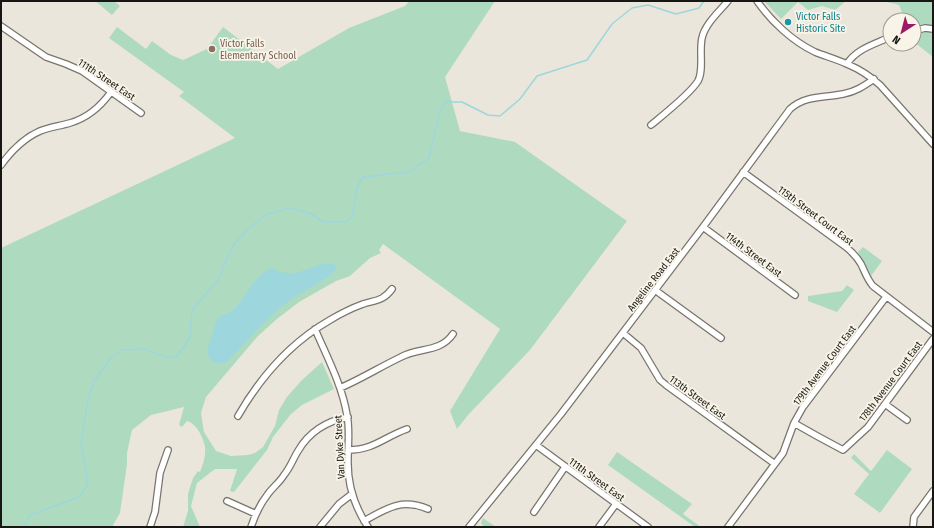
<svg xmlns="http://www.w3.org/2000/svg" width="934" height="528" font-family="'Fira Sans Condensed',sans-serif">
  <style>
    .green { fill: #aedbc0 }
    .water { fill: #9dd6dd }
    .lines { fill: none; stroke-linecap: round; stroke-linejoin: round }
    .stream { stroke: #9dd6dd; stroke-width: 1.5 }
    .minor-casing { stroke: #79756b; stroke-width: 8 }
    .minor { stroke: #fff; stroke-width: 5.5 }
    .culture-dot { fill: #0f9aa8; stroke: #f9f4e8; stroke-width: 1.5 }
    .education-dot { fill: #8d6e63; stroke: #f9f4e8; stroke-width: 1.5 }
    .labels { text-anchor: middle; stroke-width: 3.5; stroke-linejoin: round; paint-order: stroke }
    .culture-label { font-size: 10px; fill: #0d838f; stroke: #f9f4e8; text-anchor: start }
    .education-label { font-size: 10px; fill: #785e54; stroke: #f9f4e8; text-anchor: start }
    .street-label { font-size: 10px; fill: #171612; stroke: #f9f4e8 }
  </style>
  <rect width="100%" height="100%" fill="#ebe6db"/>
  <path class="green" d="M 95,1 L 114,1 L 120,6 L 112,15 Z
    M 409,1 L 495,1 L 445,77 L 460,131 L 515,142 L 627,221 L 530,350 L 468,415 L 457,429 L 450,411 L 500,329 L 383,244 L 379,250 L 381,253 L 370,258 L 350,276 L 336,281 L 299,302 L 277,319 L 258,336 L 206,397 L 201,413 L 204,432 L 216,451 L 231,456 L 248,455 L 255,453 L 263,447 L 275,426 L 279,410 L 287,397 L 301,381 L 322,362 L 334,389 L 302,405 L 291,414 L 273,437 L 267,450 L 234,492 L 230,491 L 237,469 L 215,469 L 197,483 L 191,506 L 200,527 L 183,527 L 188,511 L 188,494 L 193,478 L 198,471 L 200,472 C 203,465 206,455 205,447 C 203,437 197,424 187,421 L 182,427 L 179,425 L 184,407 L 151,415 L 132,430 L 127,453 L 127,464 L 120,513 L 112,527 L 1,527 L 1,248 L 235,138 L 179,96 L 184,92 L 109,38 L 117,27 L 146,49 L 152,41 L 171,55 L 183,60 L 207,49 L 223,27 L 278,69 L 349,28 L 405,6 Z
    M 764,1 L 846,1 L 835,10 L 822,6 L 808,10 L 798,2 L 781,19 Z
    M 883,1 L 933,1 L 933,57 L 914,42 L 914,20 L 905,20 L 899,5 Z
    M 863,247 L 882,261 L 871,276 L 858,252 Z
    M 847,285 L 854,290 L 837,312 L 808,301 L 808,296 L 842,291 Z
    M 887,450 L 912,469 L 880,513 L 854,494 L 869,474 L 851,458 L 854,454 L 871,471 Z
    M 617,452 L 692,504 L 683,514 L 701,527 L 695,527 L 608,465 Z
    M 483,518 L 496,527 L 484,527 L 481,523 Z"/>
  <path class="water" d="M 322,264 L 331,264 L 336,265 L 337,268 C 329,280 302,291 289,301 C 266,318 247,341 228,361 C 224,363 220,364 216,363 C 202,358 210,342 213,332 C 214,329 215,324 217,320 C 221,314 230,314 235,308 C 247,296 255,274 272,268 C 293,279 302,270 322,264 Z"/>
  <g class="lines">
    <path class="stream" d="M 24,527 L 30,515 L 79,497 L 88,485 L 81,444 L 88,399 L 94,381 L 112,357 L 122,350 L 145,349 L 168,358 L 176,357 L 190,338 L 192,310 L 218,280 L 232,247 L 247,230 L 265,215 L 289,208 L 310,213 L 324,222 L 346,222 L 352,217 L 357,187 L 363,177 L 409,172 L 429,158 L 440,111 L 446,102 L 462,102 L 488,115 L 500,116 L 520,99 L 537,76 L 587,60 L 612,24 L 632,8 L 648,5 L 676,14 L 699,8 L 704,1"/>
    <defs>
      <path id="minor" d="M 757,1 C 771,21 792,41 815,52 C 825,56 836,59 847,64 C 859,69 870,76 880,85 L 933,144
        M 1,26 L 46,57 L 66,64 L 82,71 L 141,113
        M 914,31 L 925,28 L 933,29
        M 847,64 C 856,49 875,44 890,37
        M 651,125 C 663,115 690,94 698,81 C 704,70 699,51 702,38 C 705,24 719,12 728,1
        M 1,165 C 12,150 24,138 40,131 C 50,127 60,126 70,123 C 87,118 101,106 111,92
        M 743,172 L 846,247 C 852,252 857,257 861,264 C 865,272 867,279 873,286 L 933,332
        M 703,227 L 795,295
        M 655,290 L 721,338
        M 315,329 C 327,357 342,385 347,415 C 350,429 348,443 348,458 C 347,483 354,506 368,527
        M 623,333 L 641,348 L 660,380 L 666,385 L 775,464
        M 340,388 C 361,379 380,367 401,357 C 419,347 440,353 453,334
        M 885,404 L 907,420
        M 238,416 C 261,376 290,343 330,320 C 340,314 352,308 363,304 C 376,300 383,301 392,289
        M 794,423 L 817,436 L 843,450 L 868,427 L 933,339
        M 536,445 L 648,527
        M 348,450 C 374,450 384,437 407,429
        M 227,501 L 256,514
        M 534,512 L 565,467
        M 364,521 C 387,508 402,498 428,509
        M 150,527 L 155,512 L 160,473 L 168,450
        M 251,527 C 255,515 260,504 268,494 C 273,487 280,482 284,475 C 290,468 293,459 298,451 C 309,432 327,421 348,417
        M 320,527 L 339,504 L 352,494
        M 469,527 L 561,414 L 703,227 L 790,109 C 806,95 824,98 843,94 C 855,92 864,86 874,79
        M 599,527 L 616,504
        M 728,527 L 783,453 L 794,423 L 803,407 L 886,297
        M 913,527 L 914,517 L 933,491"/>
    </defs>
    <use href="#minor" class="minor-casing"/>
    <use href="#minor" class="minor"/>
  </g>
  <circle class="culture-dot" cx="788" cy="22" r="4"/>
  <circle class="education-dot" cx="212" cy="49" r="4"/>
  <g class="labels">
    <g class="culture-label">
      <text x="796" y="20">Victor Falls<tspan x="796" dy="12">Historic Site</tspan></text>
    </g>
    <g class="education-label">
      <text x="220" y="47">Victor Falls<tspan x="220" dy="12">Elementary School</tspan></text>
    </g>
    <g class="street-label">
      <text transform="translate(107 79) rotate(34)" y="4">111th Street East</text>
      <text transform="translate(816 215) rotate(37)" y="4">115th Street Court East</text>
      <text transform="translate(754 254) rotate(37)" y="4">114th Street East</text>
      <text transform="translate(653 279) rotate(-52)" y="4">Angeline Road East</text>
      <text transform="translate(824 365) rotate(-53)" y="4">179th Avenue Court East</text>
      <text transform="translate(890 381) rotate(-53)" y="4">178th Avenue Court East</text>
      <text transform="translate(698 397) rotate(36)" y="4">113th Street East</text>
      <text transform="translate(339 447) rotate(-93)" y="4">Van Dyke Street</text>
      <text transform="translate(597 479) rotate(36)" y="4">111th Street East</text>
    </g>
  </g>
  <rect width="934" height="528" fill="none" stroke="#171612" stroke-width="4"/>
  <g transform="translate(902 32) rotate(216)"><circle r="19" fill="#f9f4e8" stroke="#9f9b92"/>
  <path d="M0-3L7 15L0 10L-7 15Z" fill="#9e1867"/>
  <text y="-6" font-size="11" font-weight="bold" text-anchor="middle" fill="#171612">N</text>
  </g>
</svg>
